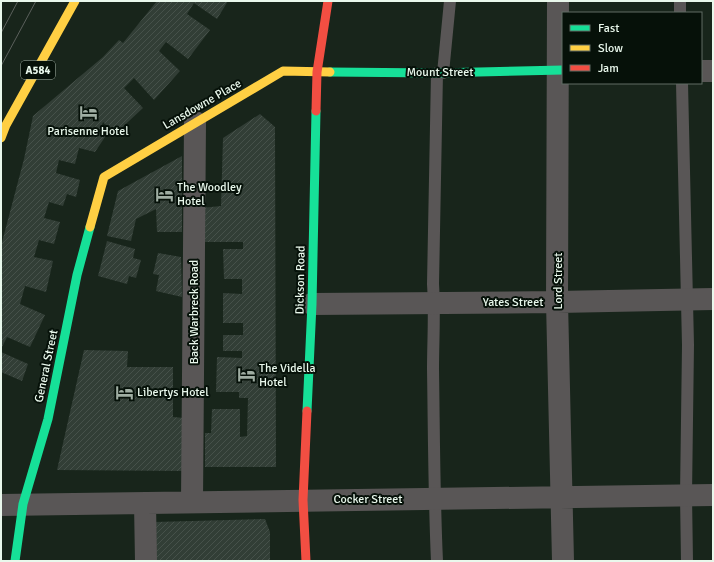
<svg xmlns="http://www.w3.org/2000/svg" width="714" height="562" font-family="Signika,sans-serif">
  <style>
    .building { fill: url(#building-hatch) }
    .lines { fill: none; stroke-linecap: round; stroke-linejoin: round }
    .lane { stroke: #595656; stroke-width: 12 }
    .street { stroke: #595656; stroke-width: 22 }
    .fast { stroke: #16e098; stroke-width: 9 }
    .slow { stroke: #ffcf43; stroke-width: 9 }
    .jam { stroke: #f24e42; stroke-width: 9 }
    .tram { stroke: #5b605c; stroke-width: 1 }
    .labels { text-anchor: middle; stroke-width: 4; stroke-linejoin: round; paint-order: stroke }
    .shield { fill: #061109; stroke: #a5b3a8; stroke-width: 1 }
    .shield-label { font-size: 11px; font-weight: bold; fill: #e9f8ec }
    .street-label { font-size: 12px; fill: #e9f8ec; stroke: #061109 }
    .poi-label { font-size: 12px; fill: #e9f8ec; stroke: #061109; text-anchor: start }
  </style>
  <defs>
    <pattern id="building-hatch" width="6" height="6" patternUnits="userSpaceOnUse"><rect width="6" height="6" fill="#323e36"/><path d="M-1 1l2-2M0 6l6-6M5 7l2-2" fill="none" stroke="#46514a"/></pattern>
  </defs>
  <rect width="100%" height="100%" fill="#18251b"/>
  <path class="building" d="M 157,1 L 228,1 L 217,19 L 194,3 L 187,14 L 210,30 L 188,59 L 166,42 L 159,51 L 180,71 L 154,100 L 134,78 L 124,88 L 143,108 L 115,134 L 103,122 L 99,132 L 107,134 L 95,152 L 79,148 L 75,164 L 59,160 L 56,173 L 80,180 L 76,197 L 67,194 L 63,206 L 49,202 L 44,218 L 60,222 L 54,244 L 39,240 L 34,257 L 53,261 L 46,292 L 25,286 L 20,304 L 45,315 L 30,347 L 7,337 L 1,349 L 1,246 L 24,159 L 33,116 L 103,57 L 119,40 L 123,43 Z
    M 260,114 L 275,127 L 276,467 L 205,467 L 205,433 L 211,433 L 212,409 L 240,409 L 240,437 L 247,436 L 248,398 L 239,398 L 239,392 L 216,392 L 217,357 L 242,358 L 242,351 L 223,351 L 223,335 L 243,335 L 243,323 L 223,323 L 223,293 L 242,294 L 242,279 L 224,279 L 223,249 L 243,249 L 243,242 L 202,242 L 201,208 L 221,206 L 223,138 Z
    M 182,156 L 182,232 L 157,232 L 156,209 L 136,219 L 131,241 L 107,236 L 118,191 Z
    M 107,241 L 135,249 L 133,258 L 141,260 L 136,278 L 129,276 L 127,284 L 98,276 Z
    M 158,253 L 181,257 L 182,297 L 156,291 L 159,275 L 153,274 Z
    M 84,350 L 128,351 L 127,367 L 173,367 L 173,417 L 185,418 L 184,471 L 57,470 Z
    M 1,352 L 28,364 L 22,381 L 1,372 Z
    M 265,519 L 270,532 L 270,561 L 155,561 L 154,522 Z"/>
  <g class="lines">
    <path class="lane" d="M 680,1 L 680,13
      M 443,73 L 450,1
      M 682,83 L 688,345 L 686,495 L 687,561
      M 437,561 C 434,497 434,433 433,369 C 433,341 435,313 433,284 L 437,73"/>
    <path class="street" d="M 558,1 L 557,302 L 563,561
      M 701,71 L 713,71
      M 312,304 L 557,302 L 713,299
      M 192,502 L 195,122
      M 145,503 L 146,561
      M 1,505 L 713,495"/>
    <path class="fast" d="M 330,72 L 437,73 L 563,70
      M 307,411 L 312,304 L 316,111
      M 15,561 L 23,504 L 48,419 L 77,275 L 90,227"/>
    <path class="slow" d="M 1,138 L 6,125 L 75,1
      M 90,227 L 104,177 L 283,71 L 330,72"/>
    <path class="jam" d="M 316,111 L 317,72 L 328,1
      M 306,561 L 303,500 L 307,411"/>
    <path class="tram" d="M 1,33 L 18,1
      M 1,66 L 36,1"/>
  </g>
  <defs>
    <symbol id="hotel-bare" viewBox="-9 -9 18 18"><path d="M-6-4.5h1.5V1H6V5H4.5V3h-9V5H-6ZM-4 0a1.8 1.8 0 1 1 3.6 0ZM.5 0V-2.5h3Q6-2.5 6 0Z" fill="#a0aea3" stroke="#061109" stroke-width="2.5" paint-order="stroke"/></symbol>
  </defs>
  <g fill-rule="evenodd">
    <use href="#hotel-bare" x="76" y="100" width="25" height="25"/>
    <use href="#hotel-bare" x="152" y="182" width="25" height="25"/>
    <use href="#hotel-bare" x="234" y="362" width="25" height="25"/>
    <use href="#hotel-bare" x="112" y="380" width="25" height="25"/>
  </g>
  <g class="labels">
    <rect class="shield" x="21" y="61" width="34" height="18" rx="3"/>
    <g class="shield-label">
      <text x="38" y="74">A584</text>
    </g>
    <g class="street-label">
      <text x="440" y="76">Mount Street</text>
      <text transform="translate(202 104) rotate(-30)" y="4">Lansdowne Place</text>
      <text transform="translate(300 280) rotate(-89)" y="4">Dickson Road</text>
      <text transform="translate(558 281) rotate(-90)" y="4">Lord Street</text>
      <text x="513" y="306">Yates Street</text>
      <text transform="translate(194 312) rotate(-90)" y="4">Back Warbreck Road</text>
      <text transform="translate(46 366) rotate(-78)" y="4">General Street</text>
      <text x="368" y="503">Cocker Street</text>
    </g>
    <g class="poi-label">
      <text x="88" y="135" text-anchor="middle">Parisenne Hotel</text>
      <text x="177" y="191">The Woodley<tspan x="177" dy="14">Hotel</tspan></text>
      <text x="259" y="372">The Vidella<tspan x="259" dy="14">Hotel</tspan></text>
      <text x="137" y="396">Libertys Hotel</text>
    </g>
  </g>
  <rect width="714" height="562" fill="none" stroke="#e9f8ec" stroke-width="4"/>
  <rect x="562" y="12" width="140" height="72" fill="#061109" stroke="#616d64"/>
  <rect x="570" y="25" width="20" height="6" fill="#16e098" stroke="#616d64"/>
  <text x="598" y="32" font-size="12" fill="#e9f8ec">Fast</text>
  <rect x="570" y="45" width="20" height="6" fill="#ffcf43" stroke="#616d64"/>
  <text x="598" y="52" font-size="12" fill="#e9f8ec">Slow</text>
  <rect x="570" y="65" width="20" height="6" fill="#f24e42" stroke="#616d64"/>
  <text x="598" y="72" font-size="12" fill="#e9f8ec">Jam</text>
</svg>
